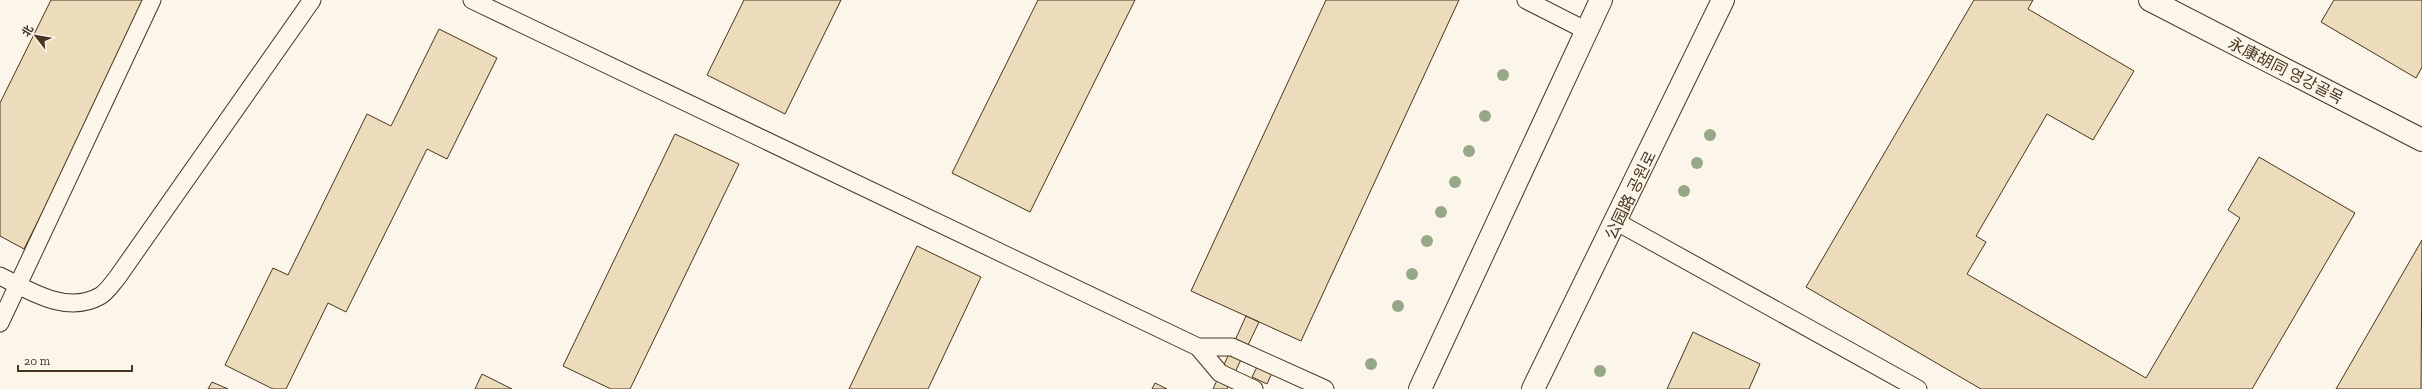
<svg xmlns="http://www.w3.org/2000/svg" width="2422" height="389" font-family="'Zilla Slab','Noto Sans SC','Noto Sans KR',serif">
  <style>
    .building { fill: #ecdcbc; stroke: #4a3520 }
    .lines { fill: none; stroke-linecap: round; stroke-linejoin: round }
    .lane-casing { stroke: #4a3520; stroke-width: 19 }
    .street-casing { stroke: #4a3520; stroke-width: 24 }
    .primary-casing { stroke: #4a3520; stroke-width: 24 }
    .lane { stroke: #fbf6e9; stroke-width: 17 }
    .street { stroke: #fbf6e9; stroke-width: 22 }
    .primary { stroke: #fbf6e9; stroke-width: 22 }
    .tree { fill: #96a887 }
    .labels { text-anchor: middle; stroke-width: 3; stroke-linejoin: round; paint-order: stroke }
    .street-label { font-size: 16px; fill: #4a3520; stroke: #fbf6e9 }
  </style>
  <rect width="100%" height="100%" fill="#fbf6e9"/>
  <path class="building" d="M 51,0 L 149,0 L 24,249 L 0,236 L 0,103 Z
    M 744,0 L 841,0 L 785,114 L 707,75 Z
    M 1038,0 L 1135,0 L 1030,212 L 952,173 Z
    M 1326,0 L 1459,0 L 1301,341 L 1191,291 Z
    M 1974,0 L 2033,0 L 2028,9 L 2134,71 L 2093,140 L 2047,114 L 1976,236 L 1986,242 L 1967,274 L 2146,378 L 2240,218 L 2228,210 L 2259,157 L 2355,213 L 2252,389 L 1981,389 L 1806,287 Z
    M 2334,0 L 2422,0 L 2422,67 L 2416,78 L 2321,22 Z
    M 439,29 L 497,58 L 447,159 L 427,149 L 346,312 L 328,303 L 286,389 L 273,389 L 225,365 L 273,268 L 288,275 L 367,114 L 391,126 Z
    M 675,134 L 739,164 L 630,389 L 611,389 L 563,366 Z
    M 2422,240 L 2421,389 L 2336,389 Z
    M 917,246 L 981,277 L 928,389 L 849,389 Z
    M 1246,316 L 1259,322 L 1227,389 L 1213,389 Z
    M 1693,332 L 1760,364 L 1749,389 L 1667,389 Z
    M 1257,367 L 1272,373 L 1267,384 L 1252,377 Z
    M 482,374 L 512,389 L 475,389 Z
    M 212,382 L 228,389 L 208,389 Z
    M 1155,383 L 1167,389 L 1152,389 Z"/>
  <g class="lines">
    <defs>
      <path id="lane" d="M 472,0 L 1198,347 L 1220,373 L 1254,389
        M 1526,0 L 1587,31
        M 1617,222 L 1918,389
        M 0,276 C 30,291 67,315 100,296 C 106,293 112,284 117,278 L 312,0
        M 0,323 L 152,0
        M 1198,347 L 1232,347 L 1325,389"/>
      <path id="street" d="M 2150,0 L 2422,140"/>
      <path id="primary" d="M 1420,389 L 1601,0
        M 1533,389 L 1723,0"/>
    </defs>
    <use href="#lane" class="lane-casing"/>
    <use href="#street" class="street-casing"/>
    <use href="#primary" class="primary-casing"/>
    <use href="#lane" class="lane"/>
    <use href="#street" class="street"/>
    <use href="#primary" class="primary"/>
  </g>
  <g class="tree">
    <circle cx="1503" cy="75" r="6"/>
    <circle cx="1485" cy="116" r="6"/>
    <circle cx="1710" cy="135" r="6"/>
    <circle cx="1469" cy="151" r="6"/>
    <circle cx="1697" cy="163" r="6"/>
    <circle cx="1455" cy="182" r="6"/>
    <circle cx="1684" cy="191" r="6"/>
    <circle cx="1441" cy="212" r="6"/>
    <circle cx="1427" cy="241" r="6"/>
    <circle cx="1412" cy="274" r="6"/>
    <circle cx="1398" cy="306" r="6"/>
    <circle cx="1371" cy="364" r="6"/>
    <circle cx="1600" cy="371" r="6"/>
  </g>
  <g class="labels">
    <g class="street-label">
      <text transform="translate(2286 70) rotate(27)" y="6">永康胡同 영강골목</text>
      <text transform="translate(1630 195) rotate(-64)" y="6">公园路 공원로</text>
    </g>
  </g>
  <g transform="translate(36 36) rotate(301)" stroke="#fbf6e9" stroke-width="3" paint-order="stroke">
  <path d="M0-3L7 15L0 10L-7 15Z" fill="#4a3520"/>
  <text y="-6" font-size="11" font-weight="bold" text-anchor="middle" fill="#4a3520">北</text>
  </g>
  <path d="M18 365v6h114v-6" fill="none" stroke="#4a3520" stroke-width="2"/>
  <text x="24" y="365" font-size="12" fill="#4a3520" stroke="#fbf6e9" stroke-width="3" paint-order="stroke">20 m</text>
</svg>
